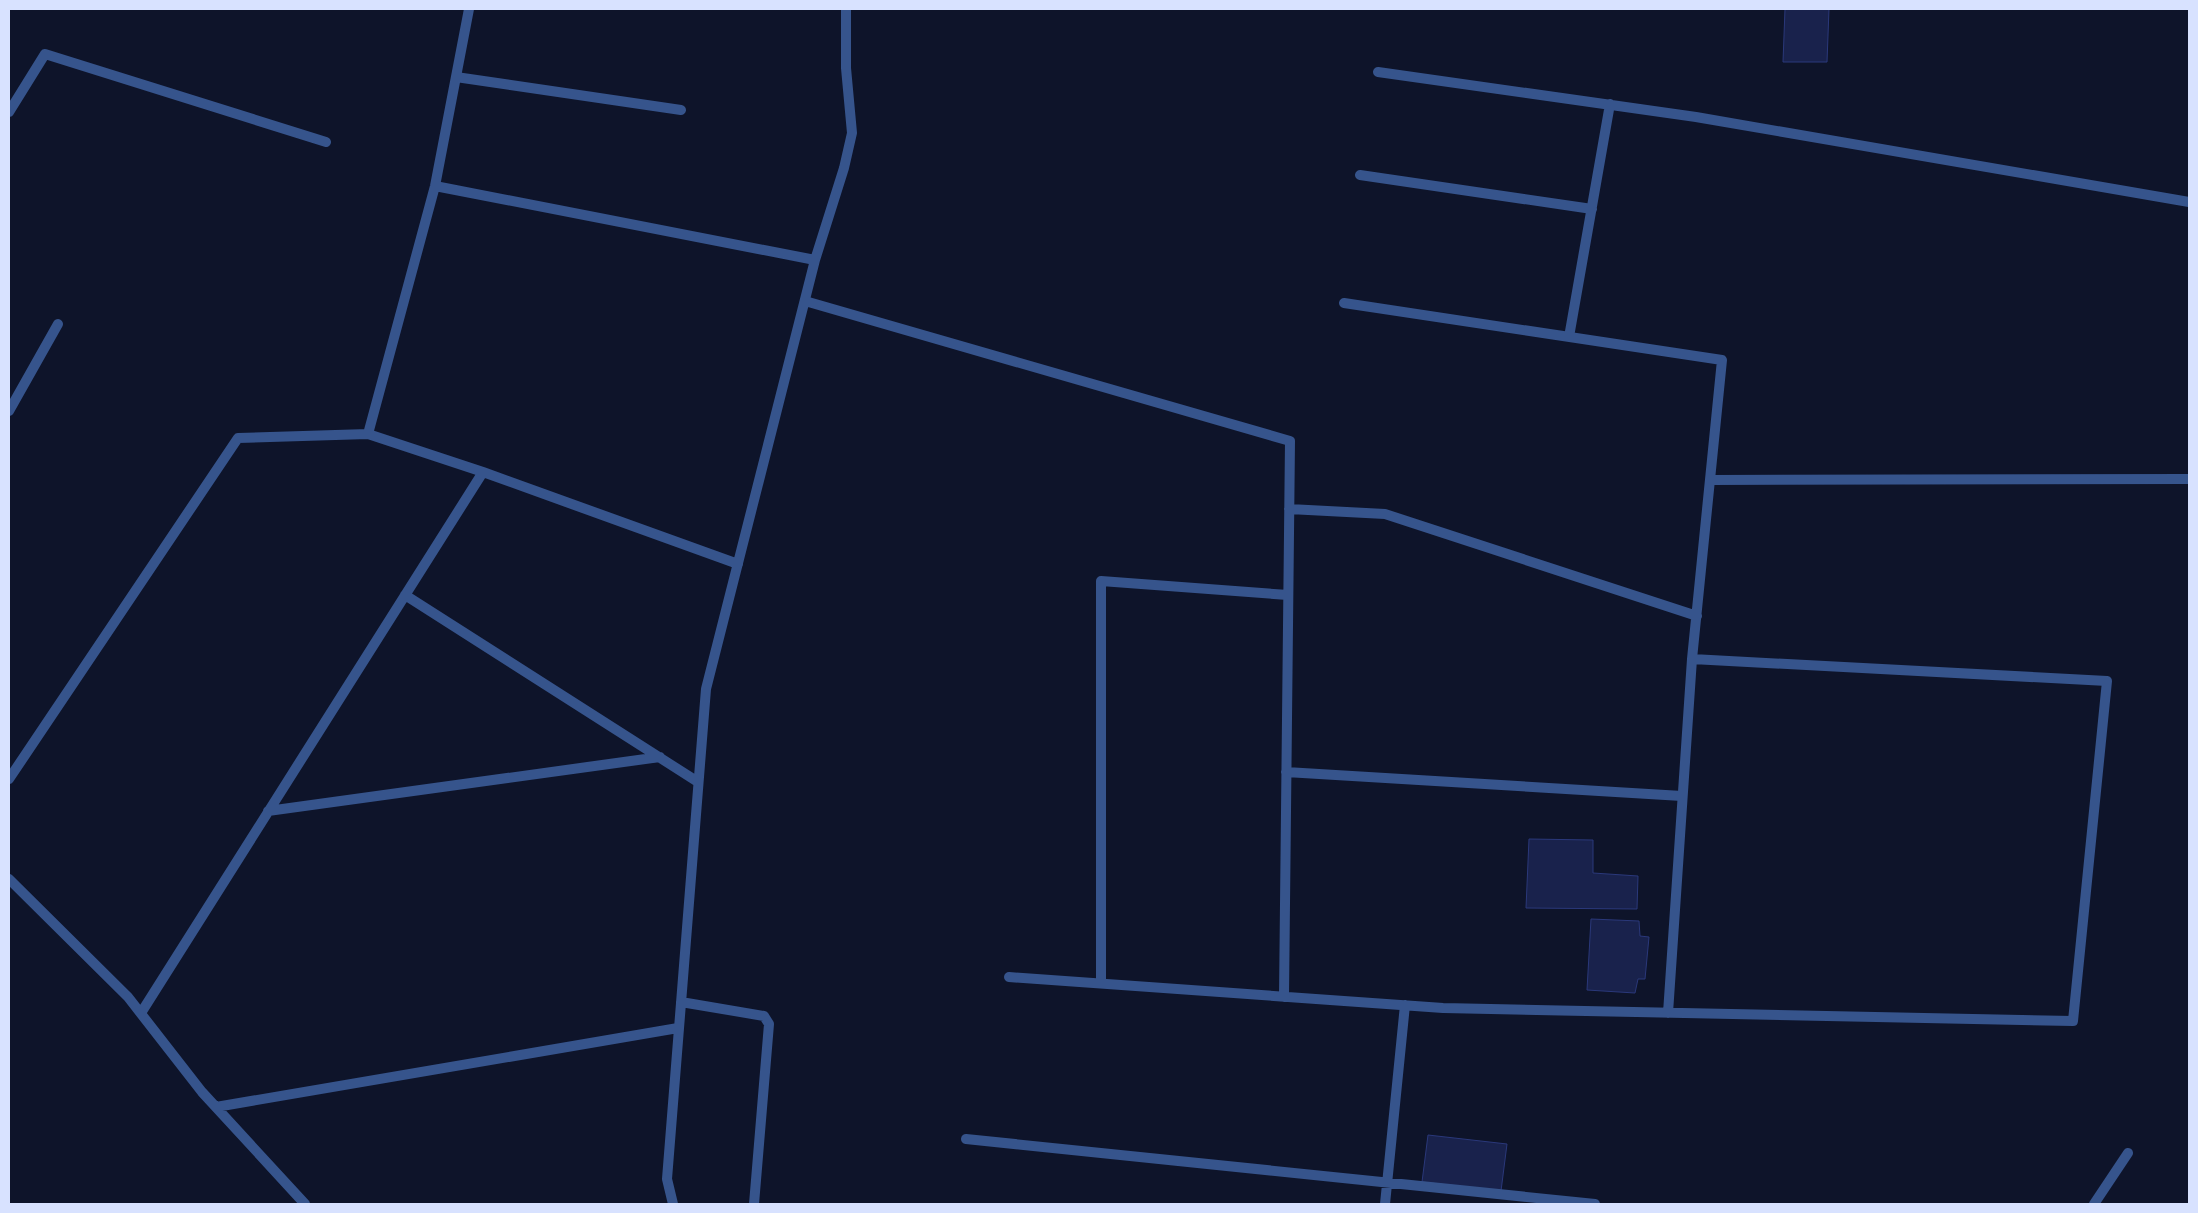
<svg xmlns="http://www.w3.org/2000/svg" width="2198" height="1213" font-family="Raleway,sans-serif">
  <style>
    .building { fill: #19224c; stroke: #2a387a }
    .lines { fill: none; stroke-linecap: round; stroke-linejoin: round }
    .minor { stroke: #36548c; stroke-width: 10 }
  </style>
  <rect width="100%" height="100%" fill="#0e142a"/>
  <path class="building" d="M 1785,9 L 1829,9 L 1827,62 L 1783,62 Z
    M 1529,839 L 1593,840 L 1593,873 L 1638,876 L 1637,909 L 1526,908 Z
    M 1591,919 L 1639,921 L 1640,936 L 1649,937 L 1645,979 L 1638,979 L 1635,993 L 1587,990 Z
    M 1428,1135 L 1507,1144 L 1501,1191 L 1422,1182 Z"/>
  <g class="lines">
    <path class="minor" d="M 469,9 L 435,186 L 368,434 L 483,472 L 738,564
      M 1378,72 L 1696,117 L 2189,202
      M 456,77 L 681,110
      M 9,112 L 45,54 L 326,142
      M 1360,175 L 1592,209
      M 435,186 L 815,260
      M 805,301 L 1290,441 L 1284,997
      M 1344,303 L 1722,360 L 1692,659 L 1668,1013
      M 1569,337 L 1610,104
      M 9,411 L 58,324
      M 1710,480 L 2189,479
      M 1289,509 L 1385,514 L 1697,616
      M 405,595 L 698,782
      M 1286,772 L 1682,796
      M 9,779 L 238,438 L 368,434
      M 268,811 L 660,757
      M 9,879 L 128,997 L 202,1092 L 305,1204
      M 1009,977 L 1443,1008 L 2073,1021 L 2107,681 L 1692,659
      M 1101,983 L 1101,581 L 1288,595
      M 681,1002 L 764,1016 L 769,1024 L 754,1204
      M 141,1013 L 483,472
      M 216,1107 L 678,1028
      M 966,1139 L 1595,1204
      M 673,1204 L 667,1179 L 706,689 L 815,260 L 844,168 L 852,133 L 846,68 L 846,9
      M 1385,1204 L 1405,1005
      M 2094,1204 L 2128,1153"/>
  </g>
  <rect width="2198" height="1213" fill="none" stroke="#d8e2ff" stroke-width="20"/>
</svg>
